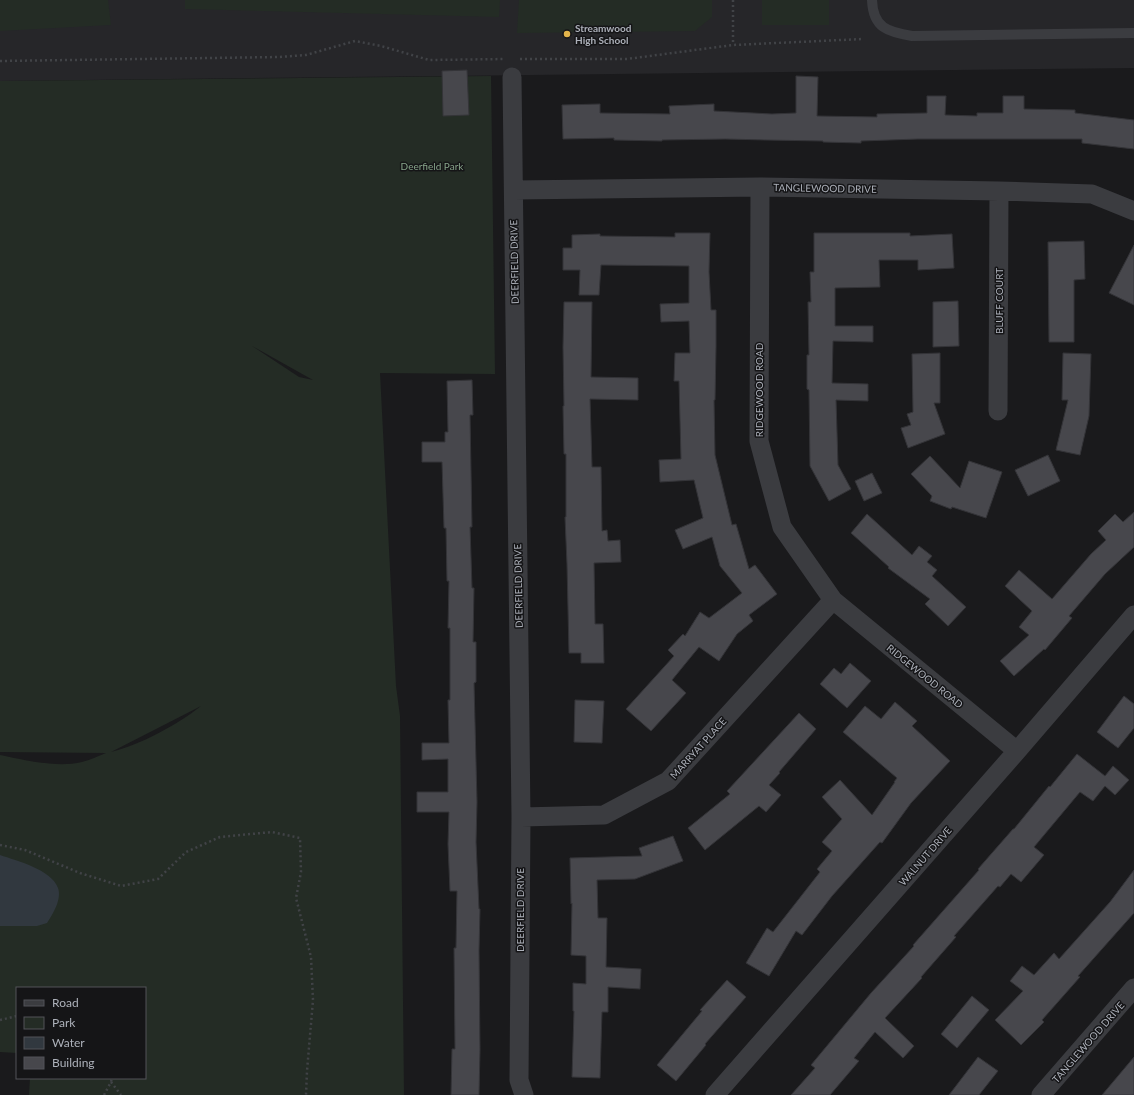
<svg xmlns="http://www.w3.org/2000/svg" width="1134" height="1095" font-family="Lato,sans-serif">
  <style>
    .built { fill: #262629 }
    .green { fill: #242c25; fill-rule: evenodd }
    .water { fill: #31383f }
    .building { fill: #47474c; stroke: #343438 }
    .lines { fill: none; stroke-linecap: round; stroke-linejoin: round }
    .path { stroke: #414347; stroke-width: 2.5; stroke-dasharray: 2 3; stroke-linecap: butt }
    .service { stroke: #3b3c40; stroke-width: 10 }
    .minor { stroke: #3b3c40; stroke-width: 19 }
    .poi-dot { fill: #e3b44b; stroke: #151517; stroke-width: 1.5 }
    .labels { text-anchor: middle; stroke-width: 3; stroke-linejoin: round; paint-order: stroke }
    .poi-label { font-size: 10px; font-weight: bold; fill: #adb1ba; stroke: #151517; text-anchor: start }
    .park-label { font-size: 10px; fill: #86a389; stroke: #151517 }
    .street-label { font-size: 10px; fill: #adb1ba; stroke: #151517 }
  </style>
  <rect width="100%" height="100%" fill="#1a1a1c"/>
  <path class="built" d="M 0,0 L 1134,0 L 1134,68 L 0,81 Z"/>
  <path class="green" d="M 0,0 L 108,0 L 111,25 L 0,31 Z
    M 185,0 L 500,0 L 499,17 L 185,9 Z
    M 519,0 L 712,0 L 712,17 L 695,31 L 517,33 Z
    M 762,0 L 829,0 L 829,25 L 762,25 Z
    M 491,76 L 495,374 L 380,373 L 396,686 L 400,716 L 404,1095 L 29,1095 L 30,1078 L 145,1078 L 145,988 L 17,988 L 17,1053 L 0,1052 L 0,755 C 24,760 57,768 82,762 C 90,760 98,756 106,753 L 0,752 L 0,81 ZM 252,346 L 313,380 L 299,377 ZM 201,706 C 177,725 140,745 111,752 Z"/>
  <path class="water" d="M 0,855 C 17,861 51,869 58,888 C 62,899 53,914 47,923 L 37,926 L 0,926 Z"/>
  <path class="building" d="M 467,70 L 469,115 L 443,116 L 442,71 Z
    M 796,76 L 818,77 L 817,116 L 877,117 L 877,114 L 927,113 L 927,96 L 946,96 L 945,115 L 977,116 L 977,113 L 1003,113 L 1003,96 L 1024,96 L 1024,109 L 1075,110 L 1075,113 L 1134,120 L 1134,149 L 1082,143 L 1082,139 L 918,139 L 861,141 L 861,143 L 823,142 L 823,141 L 766,140 L 725,139 L 662,140 L 662,141 L 614,140 L 614,138 L 563,139 L 562,105 L 600,104 L 600,113 L 670,114 L 669,106 L 714,104 L 714,111 L 772,114 L 796,113 Z
    M 675,233 L 710,233 L 709,272 L 711,310 L 716,310 L 716,347 L 715,400 L 714,400 L 715,455 L 732,525 L 736,524 L 749,569 L 755,565 L 777,594 L 749,615 L 753,621 L 737,634 L 719,661 L 699,647 L 672,680 L 686,693 L 651,731 L 626,709 L 674,656 L 668,650 L 683,634 L 685,636 L 700,612 L 709,618 L 742,593 L 720,566 L 712,537 L 683,549 L 675,530 L 703,518 L 694,480 L 660,482 L 659,460 L 681,459 L 679,381 L 674,381 L 675,353 L 690,353 L 689,321 L 661,322 L 660,304 L 689,303 L 689,266 L 601,265 L 599,295 L 579,295 L 580,270 L 563,270 L 563,248 L 572,248 L 572,235 L 600,234 L 600,236 L 675,237 Z
    M 814,233 L 910,233 L 910,236 L 952,234 L 954,268 L 918,270 L 918,260 L 879,260 L 880,287 L 835,288 L 835,326 L 873,326 L 873,342 L 833,341 L 832,383 L 868,384 L 868,401 L 836,400 L 838,465 L 851,489 L 829,501 L 810,466 L 809,390 L 807,389 L 807,355 L 809,355 L 808,302 L 811,302 L 810,272 L 814,272 Z
    M 1084,241 L 1085,279 L 1074,280 L 1074,342 L 1049,342 L 1048,242 Z
    M 1134,245 L 1134,305 L 1109,293 Z
    M 958,301 L 959,346 L 933,347 L 933,302 Z
    M 564,302 L 592,302 L 591,377 L 638,378 L 638,400 L 590,399 L 592,467 L 601,467 L 602,531 L 607,530 L 608,541 L 620,540 L 621,562 L 594,563 L 595,624 L 603,624 L 604,663 L 581,663 L 581,653 L 569,653 L 567,564 L 565,517 L 566,517 L 566,454 L 564,454 L 563,406 L 564,406 L 563,347 Z
    M 940,353 L 940,403 L 934,403 L 945,434 L 908,448 L 901,428 L 911,425 L 907,414 L 913,412 L 912,354 Z
    M 1063,353 L 1091,354 L 1089,416 L 1080,455 L 1056,450 L 1068,400 L 1062,400 Z
    M 472,380 L 473,415 L 470,415 L 472,527 L 470,527 L 472,588 L 474,588 L 473,642 L 476,642 L 476,682 L 474,683 L 477,802 L 476,842 L 479,909 L 480,909 L 479,950 L 480,1050 L 479,1095 L 451,1095 L 452,1049 L 455,1049 L 454,948 L 456,948 L 457,891 L 450,891 L 448,844 L 449,812 L 417,812 L 417,792 L 448,792 L 448,759 L 422,760 L 422,743 L 449,743 L 448,700 L 450,700 L 450,628 L 448,628 L 449,581 L 447,581 L 446,528 L 444,528 L 442,462 L 422,462 L 422,442 L 445,442 L 445,432 L 448,432 L 447,381 Z
    M 1048,455 L 1060,481 L 1028,496 L 1015,470 Z
    M 930,456 L 960,488 L 969,461 L 1002,472 L 986,518 L 952,507 L 951,509 L 930,501 L 932,496 L 911,474 Z
    M 872,473 L 882,493 L 864,501 L 855,481 Z
    M 1134,512 L 1134,547 L 1105,574 L 1069,616 L 1072,618 L 1045,650 L 1044,649 L 1014,676 L 1000,661 L 1029,635 L 1019,627 L 1032,611 L 1005,586 L 1019,570 L 1052,599 L 1091,554 L 1106,540 L 1098,531 L 1115,514 L 1123,522 Z
    M 867,514 L 912,555 L 919,546 L 932,556 L 927,562 L 937,570 L 932,576 L 966,607 L 948,626 L 925,604 L 930,599 L 888,568 L 889,567 L 851,533 Z
    M 850,663 L 871,681 L 847,708 L 820,684 L 834,668 L 841,674 Z
    M 1124,696 L 1134,704 L 1134,728 L 1118,748 L 1097,732 Z
    M 575,700 L 604,701 L 602,743 L 574,742 Z
    M 895,702 L 917,721 L 912,726 L 950,761 L 911,803 L 882,843 L 880,842 L 832,896 L 802,935 L 796,931 L 769,976 L 746,963 L 767,928 L 773,932 L 820,872 L 817,869 L 832,851 L 822,842 L 842,819 L 822,797 L 840,780 L 872,815 L 895,782 L 894,782 L 897,778 L 843,732 L 865,706 L 881,719 Z
    M 799,713 L 816,729 L 779,772 L 780,773 L 769,785 L 781,795 L 766,812 L 759,806 L 705,850 L 688,828 L 730,794 L 727,791 Z
    M 1077,754 L 1105,776 L 1113,766 L 1129,780 L 1115,795 L 1105,786 L 1093,801 L 1080,792 L 1034,847 L 1044,855 L 1021,882 L 1011,874 L 1000,887 L 998,886 L 954,936 L 956,937 L 921,977 L 922,978 L 885,1018 L 914,1046 L 903,1058 L 875,1032 L 854,1058 L 859,1061 L 830,1095 L 791,1095 L 815,1068 L 811,1065 L 871,993 L 914,946 L 913,945 L 979,870 L 978,869 L 1013,829 L 1014,829 L 1049,786 L 1050,787 Z
    M 673,836 L 683,861 L 635,879 L 597,880 L 598,918 L 607,918 L 606,967 L 641,969 L 640,989 L 608,987 L 608,1012 L 602,1012 L 600,1078 L 572,1077 L 574,1011 L 573,1011 L 573,983 L 586,984 L 586,956 L 571,955 L 572,903 L 571,904 L 570,858 L 642,856 L 639,848 Z
    M 1134,870 L 1134,913 L 1078,976 L 1080,977 L 1042,1020 L 1044,1022 L 1021,1045 L 995,1020 L 1023,991 L 1010,981 L 1022,966 L 1034,975 L 1054,953 L 1059,959 L 1110,902 Z
    M 727,980 L 746,997 L 705,1044 L 706,1045 L 676,1081 L 657,1065 L 702,1011 L 700,1010 Z
    M 972,996 L 989,1010 L 957,1048 L 941,1034 Z
    M 978,1057 L 998,1071 L 979,1095 L 949,1095 Z
    M 1134,1057 L 1134,1095 L 1102,1095 Z"/>
  <g class="lines">
    <path class="path" d="M 733,0 L 733,45
      M 520,59 L 627,59 L 733,45 L 863,39
      M 0,61 L 280,57 L 306,55 L 355,41 L 381,46 L 429,60 L 505,59
      M 0,845 L 25,850 L 80,873 L 121,886 L 158,879 L 186,852 L 220,837 L 272,832 L 300,838 L 301,872 L 296,898 L 311,957 L 313,1000 L 307,1071 L 306,1095
      M 0,1020 L 17,1016
      M 111,1082 L 121,1095
      M 104,1095 L 111,1082 L 112,1078"/>
    <path class="service" d="M 872,0 C 873,28 888,32 912,36 L 1134,33"/>
    <path class="minor" d="M 512,77 L 521,817 L 519,1080 L 524,1095
      M 760,187 L 759,441 L 782,527 L 833,600 L 1017,751
      M 514,190 L 760,187 L 999,191 L 1092,194 L 1134,211
      M 998,411 L 999,191
      M 521,817 L 604,815 L 668,781 L 833,600
      M 715,1095 L 1017,751 L 1134,615
      M 1041,1095 L 1134,988"/>
  </g>
  <circle class="poi-dot" cx="567" cy="34" r="4"/>
  <g class="labels">
    <g class="poi-label">
      <text x="575" y="32">Streamwood<tspan x="575" dy="12">High School</tspan></text>
    </g>
    <g class="park-label">
      <text x="432" y="170">Deerfield Park</text>
    </g>
    <g class="street-label">
      <text transform="translate(825 188) rotate(1)" y="4">TANGLEWOOD DRIVE</text>
      <text transform="translate(514 262) rotate(-91)" y="4">DEERFIELD DRIVE</text>
      <text transform="translate(999 301) rotate(-90)" y="4">BLUFF COURT</text>
      <text transform="translate(759 390) rotate(-90)" y="4">RIDGEWOOD ROAD</text>
      <text transform="translate(518 586) rotate(-91)" y="4">DEERFIELD DRIVE</text>
      <text transform="translate(925 676) rotate(39)" y="4">RIDGEWOOD ROAD</text>
      <text transform="translate(698 748) rotate(-48)" y="4">MARRYAT PLACE</text>
      <text transform="translate(925 856) rotate(-49)" y="4">WALNUT DRIVE</text>
      <text transform="translate(520 910) rotate(-90)" y="4">DEERFIELD DRIVE</text>
      <text transform="translate(1088 1042) rotate(-49)" y="4">TANGLEWOOD DRIVE</text>
    </g>
  </g>
  <rect x="16" y="987" width="130" height="92" fill="#151517" stroke="#525358"/>
  <rect x="24" y="1000" width="20" height="6" fill="#3b3c40" stroke="#525358"/>
  <text x="52" y="1007" font-size="12" fill="#adb1ba">Road</text>
  <rect x="24" y="1017" width="20" height="12" fill="#242c25" stroke="#525358"/>
  <text x="52" y="1027" font-size="12" fill="#adb1ba">Park</text>
  <rect x="24" y="1037" width="20" height="12" fill="#31383f" stroke="#525358"/>
  <text x="52" y="1047" font-size="12" fill="#adb1ba">Water</text>
  <rect x="24" y="1057" width="20" height="12" fill="#47474c" stroke="#525358"/>
  <text x="52" y="1067" font-size="12" fill="#adb1ba">Building</text>
</svg>
